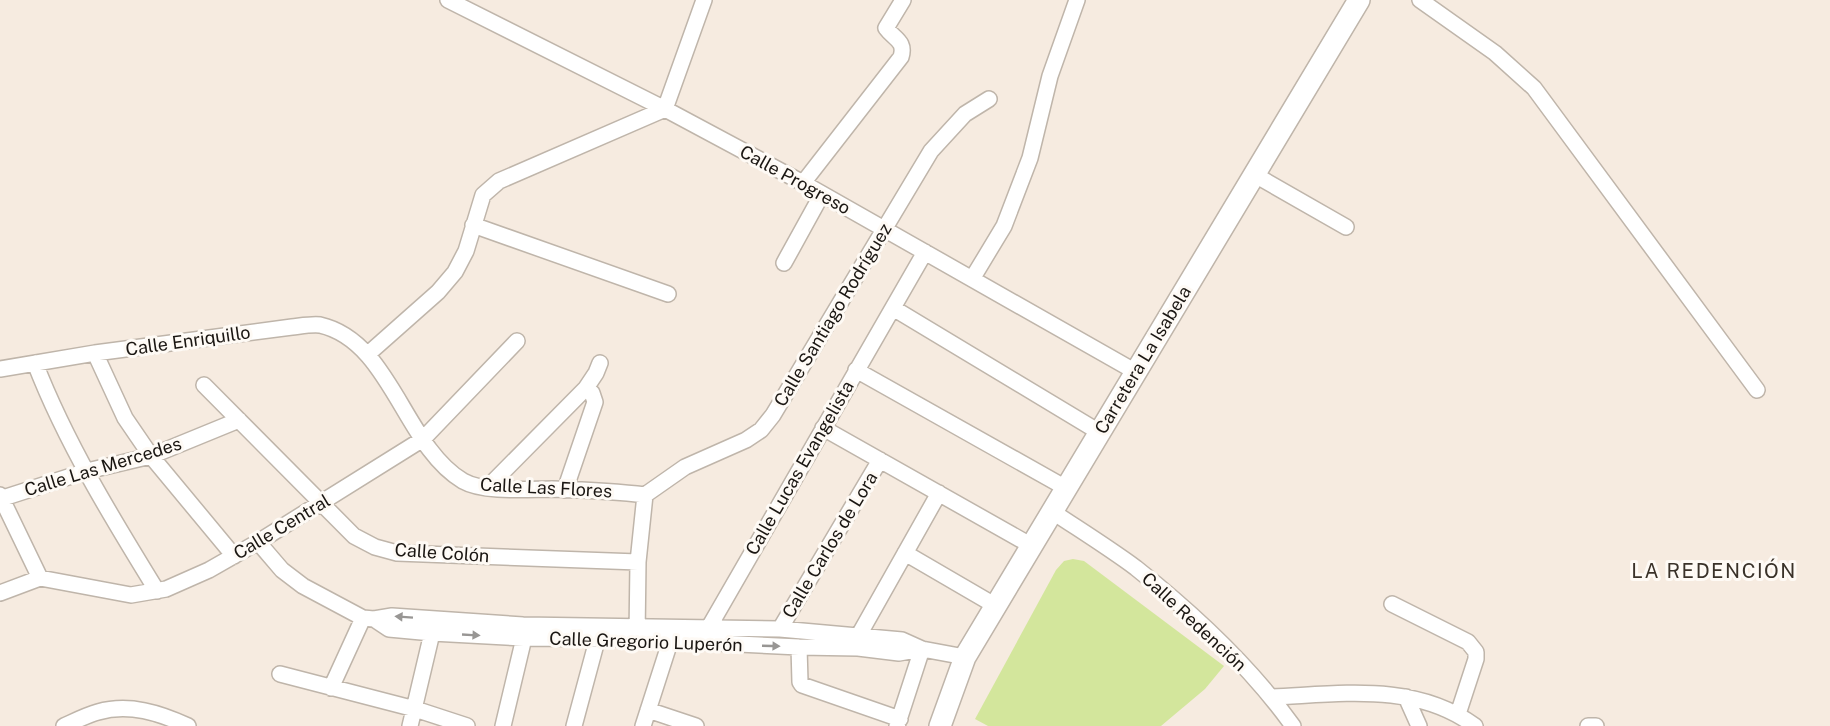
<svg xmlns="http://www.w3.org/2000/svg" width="1830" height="726" font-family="'Public Sans',sans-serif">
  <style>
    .green { fill: #d3e69c }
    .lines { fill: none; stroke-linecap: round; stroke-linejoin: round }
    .street-casing { stroke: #bfb5aa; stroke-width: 18 }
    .secondary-casing { stroke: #bfb5aa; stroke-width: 24 }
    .street { stroke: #fff; stroke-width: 15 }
    .secondary { stroke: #fff; stroke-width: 21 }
    .oneway { fill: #989694 }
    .labels { text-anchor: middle; stroke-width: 6; stroke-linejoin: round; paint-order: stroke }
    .street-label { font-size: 18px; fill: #1a1612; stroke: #fefaf5 }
    .neighbourhood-label { font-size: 20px; letter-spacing: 1.5px; fill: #3a3229; stroke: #fefaf5 }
  </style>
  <rect width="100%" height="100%" fill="#f6ebe0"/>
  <path class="green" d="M 1073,559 L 1084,561 L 1224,666 L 1205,689 L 1161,726 L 988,726 L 975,719 L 1056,570 L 1064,561 Z"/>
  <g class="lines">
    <defs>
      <path id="street" d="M 448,0 L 665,109 L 803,183 L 1136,372
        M 1420,0 L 1495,53 L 1534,88 L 1757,390
        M 1255,175 L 1346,227
        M 803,183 L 901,57 C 906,41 894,39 886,28 L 903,0
        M 473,225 L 668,294
        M 784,263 L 822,194
        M 972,279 L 1004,226 L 1030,158 L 1050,76 L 1077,0
        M 893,308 L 1099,432
        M 95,353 L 125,418 L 151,456 L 234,556
        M 368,354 L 438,292 L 455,272 L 466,251 L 483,195 L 499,181 L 665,109 L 704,0
        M 35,363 C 66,443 112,518 157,591
        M 0,369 L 95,353 L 292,327 C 301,326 312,324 320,325 C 391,341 404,446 463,481 C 484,493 529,489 553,489 C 584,490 614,491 645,495
        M 856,370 L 1066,488
        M 204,385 L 354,536 L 375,547 L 397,553 L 638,562
        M 823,428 L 1032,546
        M 487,488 L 586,388 L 596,373 L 600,363
        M 565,490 L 595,402 L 592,393 L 586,388
        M 0,495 L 40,578
        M 645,495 L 685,467 L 746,440 L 761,430 L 773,415 L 931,151 L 965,114 L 989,99
        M 0,499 L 87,471 L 151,456 L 239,420
        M 1053,512 C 1080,530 1109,548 1136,568 C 1194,614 1250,666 1293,726
        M 258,542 L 282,570 L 303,586 L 363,618 L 374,619 L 392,616 L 523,625 L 780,629 L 902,640 L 922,649 L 965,657
        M 905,553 L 996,606
        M 0,593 L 40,578 L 131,595 L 166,589 L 209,570 L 258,542 L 423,439 L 517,341
        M 1392,604 L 1468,642 L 1476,652 L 1476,659 L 1458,714
        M 374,619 L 389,629 L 432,633 L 524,638 L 637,639 L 799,647 L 858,648 L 899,653 L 921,649
        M 708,629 L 925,252
        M 780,629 L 880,460
        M 859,635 L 939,493
        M 637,636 L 638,562 L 645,495
        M 799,647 L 800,682 L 802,685 L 900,719
        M 280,674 L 415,709 L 467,726
        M 331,688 L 363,618
        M 1272,697 C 1342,694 1415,682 1475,726
        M 1406,697 L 1419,726
        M 648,710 L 696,726
        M 64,726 C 75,721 87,715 98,712 C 129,703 160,713 188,726
        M 410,726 L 432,633
        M 503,726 L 524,638 L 523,629
        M 574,726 L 599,633
        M 643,726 L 670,642
        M 897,726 L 922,649
        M 1588,726 L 1596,726"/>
      <path id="secondary" d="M 940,726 L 965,657 L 1359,0"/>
    </defs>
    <use href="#street" class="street-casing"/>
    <use href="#secondary" class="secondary-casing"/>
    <use href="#street" class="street"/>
    <use href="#secondary" class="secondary"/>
  </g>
  <defs><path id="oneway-solid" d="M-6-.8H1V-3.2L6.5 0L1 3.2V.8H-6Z" transform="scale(1.5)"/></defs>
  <g class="oneway">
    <use href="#oneway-solid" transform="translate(404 617) rotate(-176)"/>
    <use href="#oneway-solid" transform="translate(471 635) rotate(3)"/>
    <use href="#oneway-solid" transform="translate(771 646) rotate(2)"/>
  </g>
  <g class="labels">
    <g class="street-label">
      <text transform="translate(795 180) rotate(29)" y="6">Calle Progreso</text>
      <text transform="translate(833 315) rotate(-59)" y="6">Calle Santiago Rodríguez</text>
      <text transform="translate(188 341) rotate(-8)" y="6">Calle Enriquillo</text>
      <text transform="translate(1143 360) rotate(-59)" y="6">Carretera La Isabela</text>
      <text transform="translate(103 467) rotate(-17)" y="6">Calle Las Mercedes</text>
      <text transform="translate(800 468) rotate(-60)" y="6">Calle Lucas Evangelista</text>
      <text transform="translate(546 488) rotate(3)" y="6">Calle Las Flores</text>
      <text transform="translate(282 527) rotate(-31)" y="6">Calle Central</text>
      <text transform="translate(830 545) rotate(-59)" y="6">Calle Carlos de Lora</text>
      <text transform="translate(442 553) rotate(4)" y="6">Calle Colón</text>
      <text transform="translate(1194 622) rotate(43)" y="6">Calle Redención</text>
      <text transform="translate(646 642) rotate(2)" y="6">Calle Gregorio Luperón</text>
    </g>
    <g class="neighbourhood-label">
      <text x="1714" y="578">LA REDENCIÓN</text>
    </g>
  </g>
</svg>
